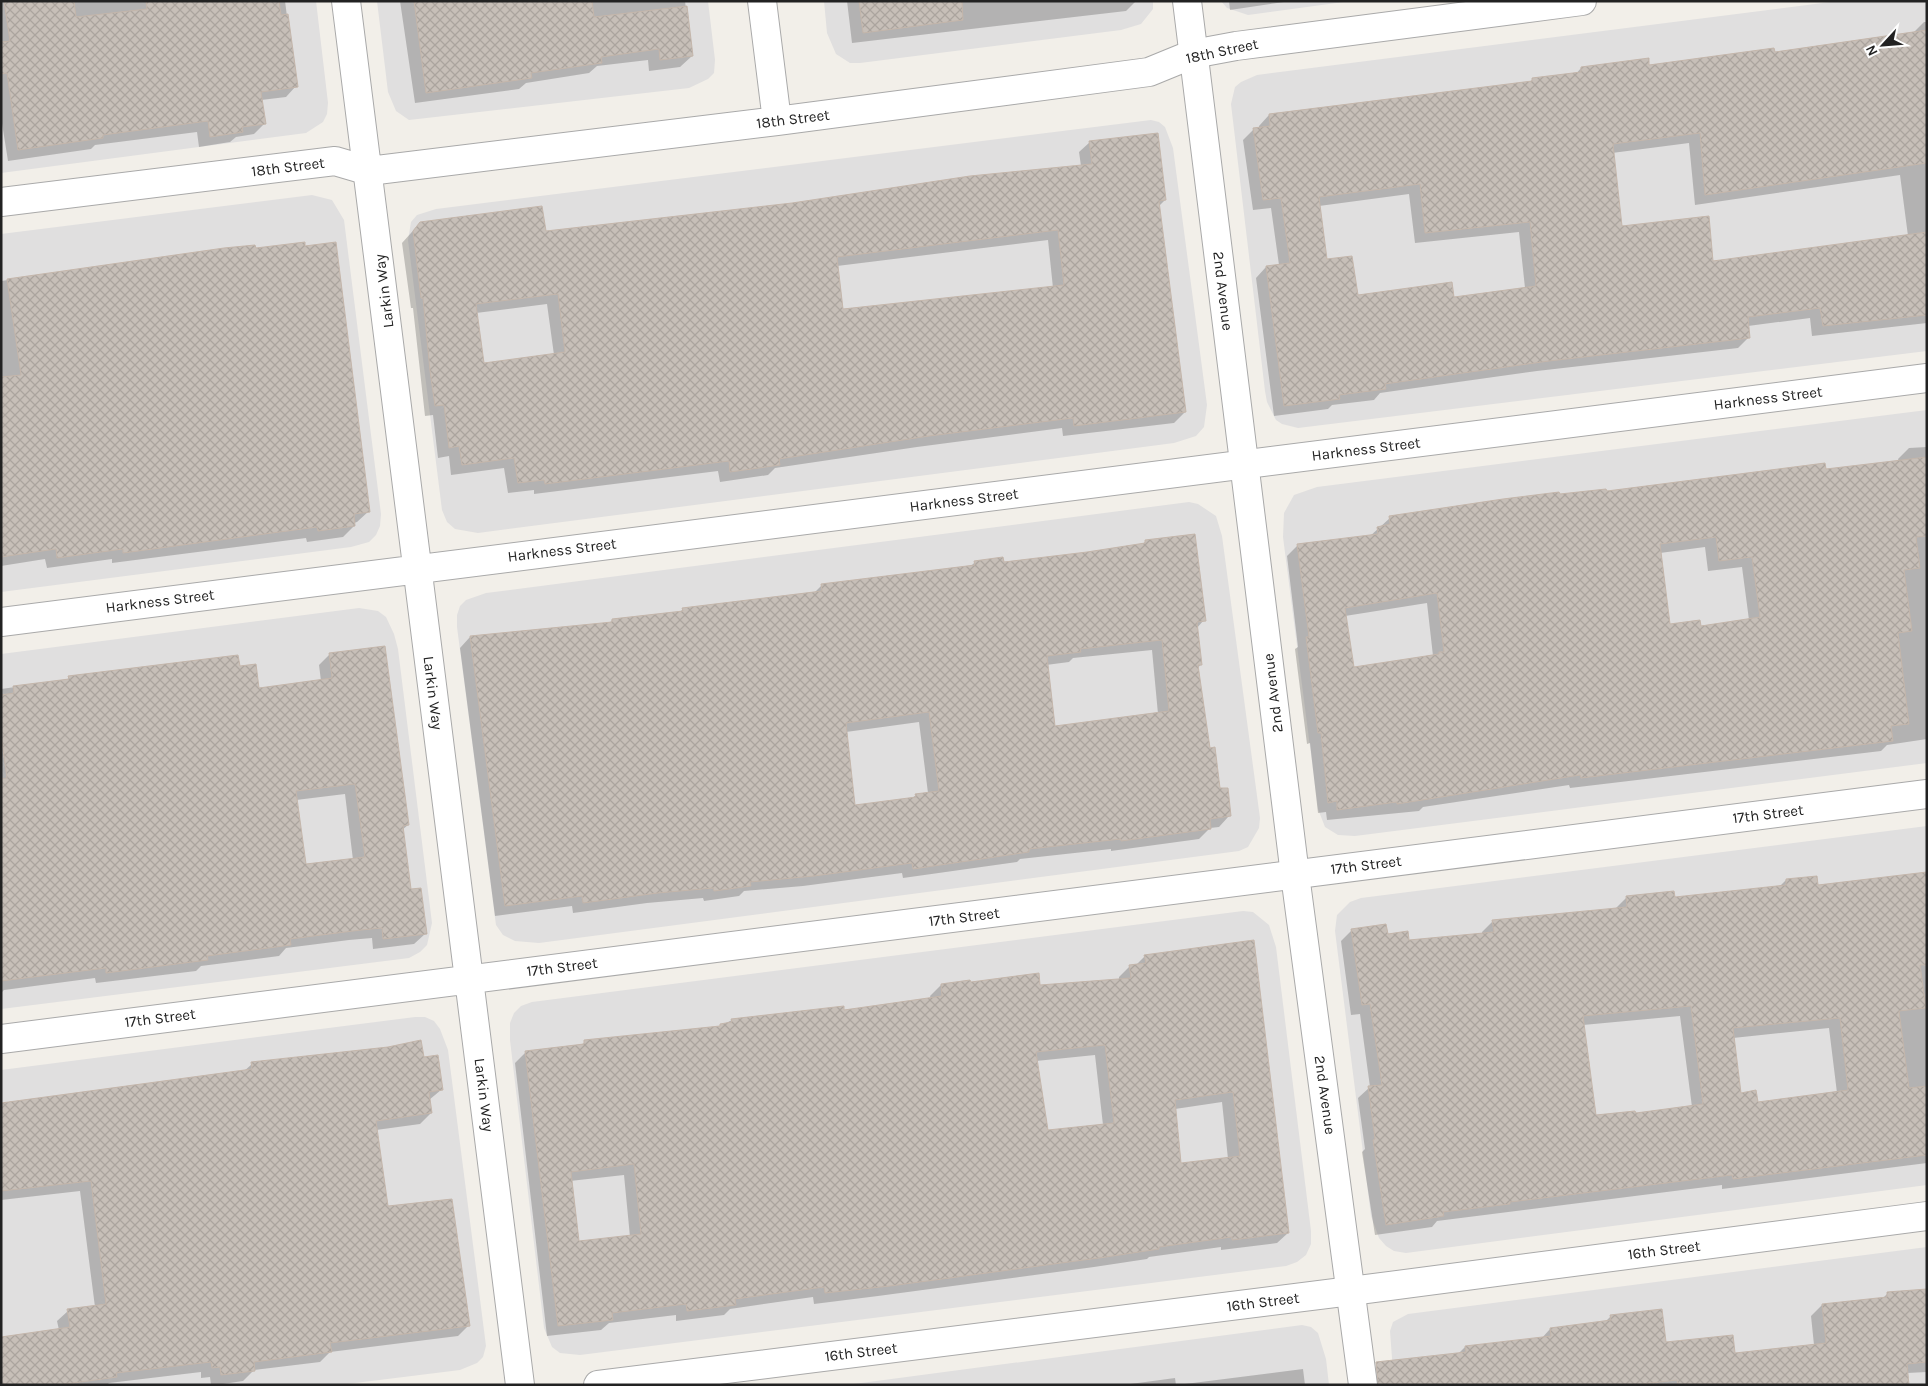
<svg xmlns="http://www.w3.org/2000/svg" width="1928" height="1386" font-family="Karla,sans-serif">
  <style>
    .residential { fill: #e0dfdf }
    .shadow { fill: #0003; fill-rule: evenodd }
    .building { fill: url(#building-cross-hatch); stroke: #c4b6ab; fill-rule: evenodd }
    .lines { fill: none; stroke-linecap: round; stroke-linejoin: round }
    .minor-casing { stroke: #a9a9a9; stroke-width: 30 }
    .tertiary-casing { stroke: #a9a9a9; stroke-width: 30 }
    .minor { stroke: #fff; stroke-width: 28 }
    .tertiary { stroke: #fff; stroke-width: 28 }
    .labels { text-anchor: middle; stroke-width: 5; stroke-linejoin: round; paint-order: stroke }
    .street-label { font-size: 15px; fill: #222; stroke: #fff }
  </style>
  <defs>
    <pattern id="building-cross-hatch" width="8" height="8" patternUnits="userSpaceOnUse" patternTransform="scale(1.25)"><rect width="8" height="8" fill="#c7bfb8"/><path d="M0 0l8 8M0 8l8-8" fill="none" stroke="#aba49e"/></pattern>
  </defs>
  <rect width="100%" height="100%" fill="#f2efe9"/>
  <path class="residential" d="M 1,1 L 316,1 L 328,103 L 327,114 L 323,122 L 306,133 L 1,173 Z
    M 377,1 L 708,1 L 715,60 L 714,73 L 708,79 L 689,88 L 409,120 L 396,111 L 388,92 Z
    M 824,1 L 1153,1 L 1153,9 L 1141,24 L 1121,30 L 860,63 L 850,63 L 836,54 L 827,33 Z
    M 1221,1 L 1351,1 L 1248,15 L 1227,8 Z
    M 1838,1 L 1927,1 L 1927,351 L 1298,428 L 1282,424 L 1276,420 L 1267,402 L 1265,391 L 1231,104 L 1235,87 L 1241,82 L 1257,75 Z
    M 1151,120 L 1159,122 L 1165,127 L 1173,148 L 1207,405 L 1204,427 L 1196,436 L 1174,443 L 478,533 L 455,529 L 447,522 L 442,510 L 408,240 L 411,222 L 417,215 L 436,209 Z
    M 312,195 L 332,200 L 344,220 L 381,514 L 380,526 L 376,535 L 369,542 L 351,547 L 1,592 L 1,234 Z
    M 1927,410 L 1927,763 L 1355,836 L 1338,835 L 1325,827 L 1318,809 L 1283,537 L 1284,513 L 1294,495 L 1317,487 Z
    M 1189,502 L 1198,504 L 1216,516 L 1222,536 L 1260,818 L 1259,828 L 1248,847 L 1239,851 L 539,943 L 515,941 L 503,935 L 496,925 L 457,627 L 457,615 L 460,606 L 466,600 L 486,593 Z
    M 359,608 L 378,611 L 386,617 L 394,634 L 398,649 L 432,923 L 427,945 L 420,952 L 409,958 L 1,1009 L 1,654 Z
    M 1927,826 L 1927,1185 L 1406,1253 L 1394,1251 L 1386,1246 L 1379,1238 L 1371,1216 L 1335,931 L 1337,915 L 1350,902 L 1361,898 Z
    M 1243,911 L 1253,912 L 1269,925 L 1276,947 L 1311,1231 L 1311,1244 L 1306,1255 L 1297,1262 L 1286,1266 L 580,1355 L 560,1353 L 552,1347 L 544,1328 L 510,1040 L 510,1023 L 514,1013 L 521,1006 L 532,1002 Z
    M 415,1017 L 425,1017 L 434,1021 L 440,1029 L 448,1050 L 486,1346 L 483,1357 L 477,1363 L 460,1370 L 339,1385 L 1,1385 L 1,1070 Z
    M 1927,1247 L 1927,1385 L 1394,1385 L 1390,1331 L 1393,1322 L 1408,1314 Z
    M 1302,1325 L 1311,1327 L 1318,1333 L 1326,1359 L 1329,1385 L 846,1385 Z"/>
  <path class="shadow" d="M 1,1 L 285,1 L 296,86 L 286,97 L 261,100 L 265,123 L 254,134 L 236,137 L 230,142 L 199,147 L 197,132 L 95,145 L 91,149 L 8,161 L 1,117 Z
    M 400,1 L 685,1 L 692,56 L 680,67 L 649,71 L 648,60 L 597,66 L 589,73 L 526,83 L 519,89 L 415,103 Z
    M 847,1 L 1136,1 L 1126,11 L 852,43 Z
    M 1229,1 L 1291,1 L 1230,10 Z
    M 1924,22 L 1927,22 L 1927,323 L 1812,336 L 1810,318 L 1748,326 L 1749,337 L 1738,348 L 1537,371 L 1394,391 L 1380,393 L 1374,400 L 1332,405 L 1328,409 L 1274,416 L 1256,278 L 1266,267 L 1279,265 L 1271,208 L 1253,210 L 1243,140 L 1254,129 L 1259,129 L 1259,126 L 1269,115 L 1529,83 L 1532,80 L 1575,75 L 1581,68 L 1648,67 L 1773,54 L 1913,33 ZM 1689,143 L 1695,205 L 1900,175 L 1908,236 L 1712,262 L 1621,228 L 1612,153 ZM 1409,194 L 1415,243 L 1519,232 L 1525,288 L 1453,298 L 1357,296 L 1326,261 L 1319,206 Z
    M 1090,142 L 1165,200 L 1159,206 L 1185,412 L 1174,423 L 1063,436 L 1062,428 L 917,447 L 775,468 L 768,475 L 720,482 L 718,471 L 534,494 L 534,490 L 508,493 L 504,468 L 451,475 L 449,456 L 438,458 L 433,415 L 425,416 L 413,308 L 411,308 L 402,243 L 420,223 L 545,233 L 793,204 L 1081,166 L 1079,152 ZM 1048,240 L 1053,288 L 842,310 L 837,266 ZM 547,304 L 554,355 L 483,365 L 476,313 Z
    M 224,250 L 369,511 L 357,522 L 354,523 L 354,526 L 343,537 L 307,542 L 306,538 L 112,563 L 112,559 L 47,568 L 45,559 L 1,566 L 1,281 Z
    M 1927,447 L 1927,739 L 1887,745 L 1881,751 L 1570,788 L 1569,785 L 1423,807 L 1419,811 L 1327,820 L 1326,812 L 1318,813 L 1310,743 L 1307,744 L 1295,649 L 1298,647 L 1287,556 L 1298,545 L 1369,537 L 1390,518 L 1559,495 L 1606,493 L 1899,462 L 1898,459 L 1909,448 ZM 1705,547 L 1708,571 L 1742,567 L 1749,620 L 1700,627 L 1669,625 L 1660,553 ZM 1427,603 L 1433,656 L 1353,668 L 1345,616 Z
    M 1146,541 L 1204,620 L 1196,629 L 1201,665 L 1197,668 L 1209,749 L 1219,790 L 1229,816 L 1219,827 L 1210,828 L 1199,839 L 1111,851 L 1111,849 L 1020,859 L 1017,862 L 903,878 L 902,873 L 803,886 L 744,891 L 739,896 L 704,901 L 703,898 L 647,903 L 573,913 L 572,906 L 495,916 L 460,648 L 470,637 L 609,624 L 612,620 L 680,612 L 683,609 L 813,594 L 822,585 L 970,567 L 975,562 L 1003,563 L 1088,553 L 1143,544 ZM 1152,650 L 1158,714 L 1054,727 L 1046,665 L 1069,662 L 1073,658 ZM 919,722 L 928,793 L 916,795 L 911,799 L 854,806 L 846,732 Z
    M 330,654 L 408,825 L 402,830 L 410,891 L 425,934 L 414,944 L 373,949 L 372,938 L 349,940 L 286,948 L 279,956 L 201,966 L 196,971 L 96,983 L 95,978 L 4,990 L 1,993 L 1,689 L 66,680 L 69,678 L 239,667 L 258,689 L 321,681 L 319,665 ZM 345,794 L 353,860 L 305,866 L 296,800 Z
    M 1927,874 L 1927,1163 L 1722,1189 L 1722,1185 L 1437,1221 L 1432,1227 L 1375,1235 L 1362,1152 L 1365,1149 L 1358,1098 L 1370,1087 L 1360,1014 L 1351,1015 L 1341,941 L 1352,930 L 1408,941 L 1482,934 L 1482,932 L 1493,921 L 1615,909 L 1626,898 L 1674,898 L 1780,886 L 1786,880 L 1817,886 ZM 1680,1016 L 1692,1107 L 1635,1115 L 1595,1117 L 1583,1025 ZM 1829,1028 L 1837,1093 L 1757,1103 L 1740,1094 L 1733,1038 Z
    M 1253,942 L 1288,1233 L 1277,1243 L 1221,1250 L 1221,1247 L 1149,1257 L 1147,1259 L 1094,1267 L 878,1296 L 814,1304 L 813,1297 L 730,1309 L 724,1315 L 676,1321 L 676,1315 L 609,1323 L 601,1330 L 547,1336 L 515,1063 L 526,1052 L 581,1045 L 585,1042 L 718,1027 L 732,1020 L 843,1011 L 931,999 L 930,996 L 941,985 L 1039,986 L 1119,980 L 1119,977 L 1130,966 L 1136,965 L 1145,956 ZM 1095,1055 L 1103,1125 L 1047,1132 L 1036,1061 ZM 1222,1102 L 1228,1159 L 1180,1165 L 1175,1109 ZM 624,1175 L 630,1237 L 578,1243 L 570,1181 Z
    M 423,1058 L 441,1090 L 429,1100 L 431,1113 L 420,1124 L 376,1130 L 387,1208 L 468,1326 L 458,1336 L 330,1352 L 320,1362 L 254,1370 L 243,1381 L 216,1385 L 211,1385 L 210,1377 L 201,1378 L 201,1372 L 109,1383 L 107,1385 L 1,1385 L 59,1330 L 57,1321 L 68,1311 L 95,1307 L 80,1191 L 1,1200 L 1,1103 L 243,1072 L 252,1064 Z
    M 1927,1290 L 1927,1372 L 1907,1373 L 1908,1385 L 1394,1385 L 1458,1354 L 1465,1347 L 1541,1339 L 1550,1329 L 1604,1323 L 1611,1316 L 1665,1344 L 1734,1355 L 1814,1345 L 1811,1316 L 1822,1305 L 1882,1299 L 1888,1293 Z
    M 1303,1369 L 1305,1385 L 1177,1385 Z
    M 1175,1378 L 1176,1385 L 1123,1385 Z"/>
  <path class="building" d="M 4,1 L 74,1 L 76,17 L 147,9 L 146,1 L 279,1 L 281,15 L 288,14 L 298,87 L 261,92 L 266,124 L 242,127 L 243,132 L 210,137 L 208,121 L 103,135 L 103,138 L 18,150 L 7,73 L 1,74 L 1,42 L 10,41 Z
    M 414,1 L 592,1 L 594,17 L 687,6 L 693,56 L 660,60 L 659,49 L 601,57 L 602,63 L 531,73 L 532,78 L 426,93 Z
    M 859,1 L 962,1 L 963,20 L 863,33 Z
    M 1927,30 L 1927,163 L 1705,195 L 1700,133 L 1613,144 L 1622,226 L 1709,216 L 1713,261 L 1927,232 L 1927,315 L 1823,326 L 1820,308 L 1748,317 L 1750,338 L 1549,361 L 1406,381 L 1385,384 L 1386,389 L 1339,395 L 1340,399 L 1284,406 L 1266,266 L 1290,263 L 1281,198 L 1263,200 L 1253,128 L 1270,126 L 1269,114 L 1532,81 L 1532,78 L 1581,72 L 1581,67 L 1649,58 L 1649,65 L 1774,48 L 1775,52 ZM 1420,184 L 1425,233 L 1530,222 L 1536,286 L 1454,297 L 1452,282 L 1358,295 L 1352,256 L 1327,259 L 1319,197 Z
    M 1158,133 L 1166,200 L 1159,201 L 1186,412 L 1074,426 L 1073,418 L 929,436 L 779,459 L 780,465 L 730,472 L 729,461 L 545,484 L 544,480 L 518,483 L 514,458 L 462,465 L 459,446 L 449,448 L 444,405 L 435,406 L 430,371 L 423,298 L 421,298 L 413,231 L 420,222 L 542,206 L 546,231 L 792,203 L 970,176 L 1092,164 L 1089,141 ZM 1058,230 L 1064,285 L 843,309 L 837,257 ZM 558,294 L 565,352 L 484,363 L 476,304 Z
    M 305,242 L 305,246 L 336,242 L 370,512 L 354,514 L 355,526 L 318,531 L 317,527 L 123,553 L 123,549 L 57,558 L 56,549 L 1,557 L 1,377 L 21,375 L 7,279 L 224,248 L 255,245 L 256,248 Z
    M 1927,457 L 1927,536 L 1916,537 L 1920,568 L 1904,570 L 1912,631 L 1898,633 L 1909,724 L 1891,726 L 1893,741 L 1581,778 L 1580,775 L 1397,804 L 1397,802 L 1337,810 L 1337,801 L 1328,803 L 1321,733 L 1318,733 L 1306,637 L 1309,637 L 1297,544 L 1378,534 L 1377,527 L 1390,524 L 1389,516 L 1503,499 L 1559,492 L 1560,494 L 1606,489 L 1607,491 L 1825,463 L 1826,469 ZM 1716,537 L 1719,561 L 1752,557 L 1760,617 L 1701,626 L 1700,620 L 1670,624 L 1660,544 ZM 1437,593 L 1444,652 L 1439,652 L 1439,654 L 1354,667 L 1345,608 Z
    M 1195,534 L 1206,621 L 1197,622 L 1202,665 L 1198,665 L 1210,748 L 1215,747 L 1220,788 L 1228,788 L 1231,816 L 1210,819 L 1211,829 L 1121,841 L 1121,839 L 1029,849 L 1029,852 L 913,869 L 912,863 L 814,876 L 750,882 L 751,886 L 714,891 L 713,888 L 658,893 L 583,903 L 582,896 L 505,906 L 470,636 L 612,622 L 612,619 L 683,611 L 682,608 L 822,591 L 821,584 L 975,565 L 974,561 L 1003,557 L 1004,562 L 1087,552 L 1145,543 L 1145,540 ZM 1162,640 L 1169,711 L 1055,726 L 1047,656 L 1081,652 L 1080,649 ZM 929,712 L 939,791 L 915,794 L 916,797 L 855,805 L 846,723 Z
    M 385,646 L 409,825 L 403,826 L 411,889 L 421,888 L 427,934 L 383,939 L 382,928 L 361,930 L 290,939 L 291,945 L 207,956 L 208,960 L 106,973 L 106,968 L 1,981 L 1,779 L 7,778 L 1,735 L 1,695 L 14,693 L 13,686 L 69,679 L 68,676 L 238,655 L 240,666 L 256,664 L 259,688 L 332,678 L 329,653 ZM 355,784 L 365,857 L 306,864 L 296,791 Z
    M 1927,872 L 1927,965 L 1920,965 L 1926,1008 L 1899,1011 L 1909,1088 L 1927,1086 L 1927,1155 L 1733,1179 L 1732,1175 L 1510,1202 L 1510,1204 L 1443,1212 L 1444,1216 L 1386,1225 L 1373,1140 L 1375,1139 L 1368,1086 L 1382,1085 L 1370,1004 L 1362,1005 L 1351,929 L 1386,924 L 1388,934 L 1408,931 L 1409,940 L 1494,932 L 1492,920 L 1627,907 L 1626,896 L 1674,891 L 1675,897 L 1786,885 L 1786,879 L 1817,876 L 1818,885 ZM 1691,1006 L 1703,1104 L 1636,1113 L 1635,1111 L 1596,1115 L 1583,1016 ZM 1840,1018 L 1848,1090 L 1758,1102 L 1756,1090 L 1741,1093 L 1733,1028 Z
    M 1254,940 L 1289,1233 L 1232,1240 L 1232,1237 L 1159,1247 L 1159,1249 L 1106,1257 L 890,1286 L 825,1293 L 824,1287 L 735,1299 L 736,1305 L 687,1311 L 686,1304 L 612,1313 L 613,1320 L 558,1326 L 525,1051 L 584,1044 L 584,1040 L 720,1026 L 720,1024 L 732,1022 L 731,1019 L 844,1006 L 844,1010 L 942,996 L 941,984 L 970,980 L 971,982 L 1039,973 L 1040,985 L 1131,978 L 1129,965 L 1146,963 L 1144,955 ZM 1105,1045 L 1114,1123 L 1048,1130 L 1036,1052 ZM 1233,1092 L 1240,1156 L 1181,1163 L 1175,1100 ZM 634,1164 L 641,1234 L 579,1241 L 571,1172 Z
    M 421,1040 L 424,1057 L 438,1055 L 443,1090 L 429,1092 L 432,1113 L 376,1121 L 388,1206 L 452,1199 L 470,1326 L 330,1343 L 332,1352 L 254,1362 L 255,1371 L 221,1375 L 220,1367 L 212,1368 L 211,1362 L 116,1373 L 117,1377 L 59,1385 L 1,1385 L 1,1337 L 70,1327 L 67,1309 L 106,1304 L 91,1181 L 1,1191 L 1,1103 L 252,1069 L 251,1062 L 388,1047 Z
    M 1927,1289 L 1927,1362 L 1907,1364 L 1909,1385 L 1678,1385 L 1677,1380 L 1635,1385 L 1378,1385 L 1376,1362 L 1466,1352 L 1465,1346 L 1551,1336 L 1550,1328 L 1611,1320 L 1610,1315 L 1662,1309 L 1666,1342 L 1733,1335 L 1735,1353 L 1826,1343 L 1822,1304 L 1887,1297 L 1887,1292 Z"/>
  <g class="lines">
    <defs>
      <path id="minor" d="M 346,1 L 520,1385
        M 762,1 L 777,121
        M 1,202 L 335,161 L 369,171 L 777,121 L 1149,72 L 1193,54 L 1236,46 L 1582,1
        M 1,622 L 1927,378
        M 1,1039 L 1927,794
        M 598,1385 L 1351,1291 L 1927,1216"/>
      <path id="tertiary" d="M 1187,1 L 1295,875 L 1363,1385"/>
    </defs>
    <use href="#minor" class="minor-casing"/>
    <use href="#tertiary" class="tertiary-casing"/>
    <use href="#minor" class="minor"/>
    <use href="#tertiary" class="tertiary"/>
  </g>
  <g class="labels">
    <g class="street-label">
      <text transform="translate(1222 51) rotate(-12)" y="5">18th Street</text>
      <text transform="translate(793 119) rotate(-7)" y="5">18th Street</text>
      <text transform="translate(288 167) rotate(-7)" y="5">18th Street</text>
      <text transform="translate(384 291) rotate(-97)" y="5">Larkin Way</text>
      <text transform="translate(1223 291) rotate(83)" y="5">2nd Avenue</text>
      <text transform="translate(1768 398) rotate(-7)" y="5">Harkness Street</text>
      <text transform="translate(1366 449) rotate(-7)" y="5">Harkness Street</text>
      <text transform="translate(964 500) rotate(-7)" y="5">Harkness Street</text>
      <text transform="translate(562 550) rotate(-7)" y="5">Harkness Street</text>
      <text transform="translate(160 601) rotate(-7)" y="5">Harkness Street</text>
      <text transform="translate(433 693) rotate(83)" y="5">Larkin Way</text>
      <text transform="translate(1273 693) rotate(-97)" y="5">2nd Avenue</text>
      <text transform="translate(1768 814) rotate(-7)" y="5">17th Street</text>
      <text transform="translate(1366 865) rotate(-7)" y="5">17th Street</text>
      <text transform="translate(964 917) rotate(-7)" y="5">17th Street</text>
      <text transform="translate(562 967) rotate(-7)" y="5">17th Street</text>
      <text transform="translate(160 1018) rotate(-7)" y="5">17th Street</text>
      <text transform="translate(484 1095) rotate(83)" y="5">Larkin Way</text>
      <text transform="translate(1325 1095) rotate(82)" y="5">2nd Avenue</text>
      <text transform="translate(1664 1250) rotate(-7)" y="5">16th Street</text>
      <text transform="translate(1263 1302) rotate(-7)" y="5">16th Street</text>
      <text transform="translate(861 1352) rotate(-7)" y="5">16th Street</text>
    </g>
  </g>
  <rect width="1928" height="1386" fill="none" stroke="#222222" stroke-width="5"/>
  <g transform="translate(1883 45) rotate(244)" stroke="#ffffff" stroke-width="4" paint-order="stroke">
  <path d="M0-4L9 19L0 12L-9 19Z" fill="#222222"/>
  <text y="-8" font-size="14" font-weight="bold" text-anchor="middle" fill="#222222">N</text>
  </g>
</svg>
